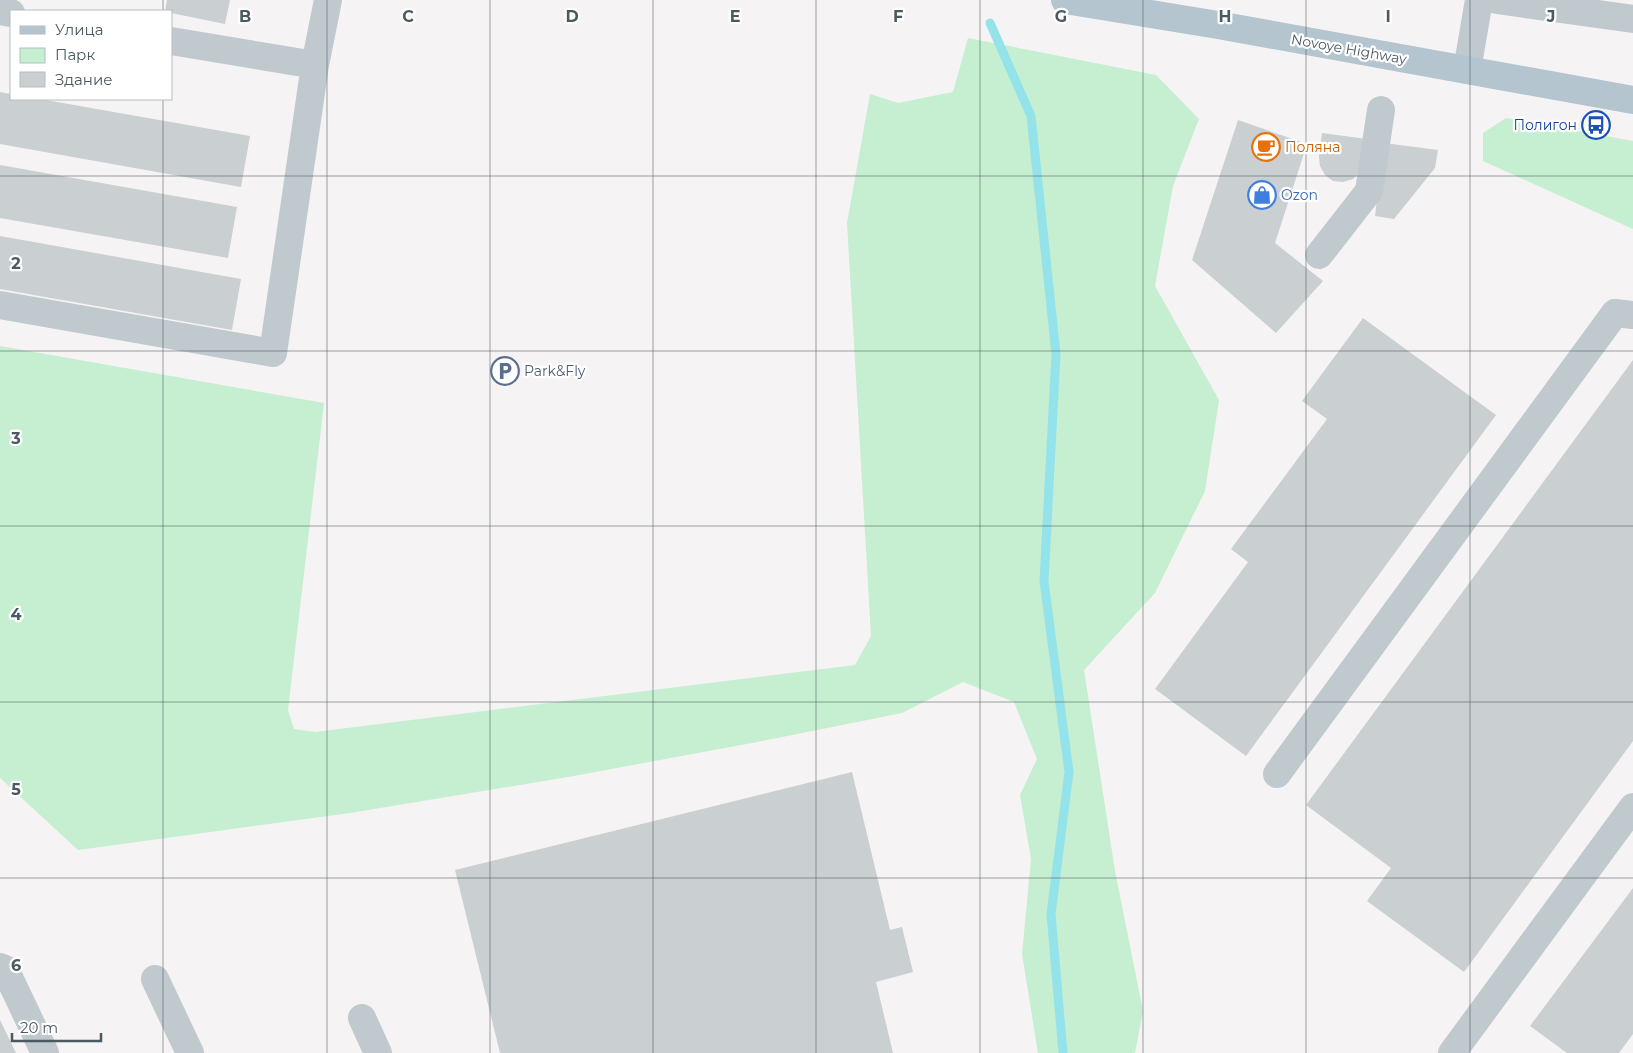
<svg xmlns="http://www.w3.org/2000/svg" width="1633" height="1053" font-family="Montserrat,sans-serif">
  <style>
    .green { fill: #c5efd0 }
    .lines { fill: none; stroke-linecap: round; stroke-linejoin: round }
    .stream { stroke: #94e3ea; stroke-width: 9 }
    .building { fill: #cacfd2 }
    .minor { stroke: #bfc9ce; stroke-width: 28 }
    .major { stroke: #b4c5d0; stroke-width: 28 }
    .grid { fill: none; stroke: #4b5960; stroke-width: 1; stroke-opacity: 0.55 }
    .labels { text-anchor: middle; stroke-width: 4.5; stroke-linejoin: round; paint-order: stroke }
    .street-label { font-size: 14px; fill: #4b5960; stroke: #fff }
    .transit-label { font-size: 14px; fill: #164399; stroke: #fff; text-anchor: end }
    .food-label { font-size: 14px; fill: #c56008; stroke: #fff; text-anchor: start }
    .shop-label { font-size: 14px; fill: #366cbe; stroke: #fff; text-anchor: start }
    .service-label { font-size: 14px; fill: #4e5e75; stroke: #fff; text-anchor: start }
    .grid-label { font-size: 16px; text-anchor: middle; font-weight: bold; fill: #4b5960; stroke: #fff; stroke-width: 4.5; stroke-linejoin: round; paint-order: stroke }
  </style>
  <rect width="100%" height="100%" fill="#f5f3f3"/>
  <path class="green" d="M 968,38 L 1156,75 L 1199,119 L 1173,186 L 1155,286 L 1219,400 L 1205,491 L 1155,593 L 1084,670 L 1115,871 L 1143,1011 L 1135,1053 L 1038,1053 L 1022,954 L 1031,859 L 1020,795 L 1037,759 L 1014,702 L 963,682 L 902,713 L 752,743 L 568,777 L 350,813 L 78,850 L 0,778 L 0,346 L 324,403 L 288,710 L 294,729 L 315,732 L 855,665 L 871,636 L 847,223 L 870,94 L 898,103 L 953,92 Z
    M 1506,118 L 1633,141 L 1633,229 L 1483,161 L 1483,133 Z"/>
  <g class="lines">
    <path class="stream" d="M 990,23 L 1031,116 L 1056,354 L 1044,581 L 1069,772 L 1051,914 L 1063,1053"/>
  </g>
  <path class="building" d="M 167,0 L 230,0 L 225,24 L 171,13 L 171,11 L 165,11 Z
    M 0,92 L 11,94 L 11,99 L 40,99 L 250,136 L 241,187 L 0,144 Z
    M 1238,120 L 1307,144 L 1275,243 L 1323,281 L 1276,333 L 1192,260 Z
    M 1322,133 L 1367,139 L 1360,172 L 1353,179 L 1343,182 L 1333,181 L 1325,175 L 1320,166 L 1319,157 Z
    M 1384,143 L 1438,150 L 1435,168 L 1394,219 L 1375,216 Z
    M 0,165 L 237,207 L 228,258 L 0,218 Z
    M 0,236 L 241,279 L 232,330 L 0,289 Z
    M 1363,318 L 1496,415 L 1246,756 L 1155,689 L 1248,562 L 1231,549 L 1327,419 L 1302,401 Z
    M 1633,360 L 1633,741 L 1464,972 L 1367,901 L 1391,868 L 1306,805 Z
    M 852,772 L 890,930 L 902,927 L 913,972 L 876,982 L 893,1053 L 500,1053 L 455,870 Z
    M 1633,888 L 1633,1034 L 1619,1053 L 1567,1053 L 1530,1026 Z
    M 0,1020 L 16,1053 L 0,1053 Z"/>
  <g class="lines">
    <path class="minor" d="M 1497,0 L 1633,19
      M 0,11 L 11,13
      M 171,41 L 315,65
      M 1467,70 L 1479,0
      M 1319,255 L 1369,191 L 1381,110
      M 0,305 L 273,353 L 315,65 L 328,0
      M 1277,774 L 1615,313 L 1633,315
      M 0,967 L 5,969 L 45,1053
      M 155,979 L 190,1053
      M 362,1018 L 378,1053
      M 1452,1053 L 1633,807"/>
    <path class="major" d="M 1065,0 L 1218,25 L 1633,100"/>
  </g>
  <path class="grid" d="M 163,0 L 163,11M 327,0 L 327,1053M 490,0 L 490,1053M 653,0 L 653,1053M 816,0 L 816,1053M 980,0 L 980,1053M 1143,0 L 1143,1053M 1306,0 L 1306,1053M 1470,0 L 1470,1053M 163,99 L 163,1053M 0,176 L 1633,176M 0,351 L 1633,351M 0,526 L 1633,526M 0,702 L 1633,702M 0,878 L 1633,878"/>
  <defs>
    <symbol id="bus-ring" viewBox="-11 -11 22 22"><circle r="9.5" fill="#fff" stroke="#1a4fb4" stroke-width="1.5"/><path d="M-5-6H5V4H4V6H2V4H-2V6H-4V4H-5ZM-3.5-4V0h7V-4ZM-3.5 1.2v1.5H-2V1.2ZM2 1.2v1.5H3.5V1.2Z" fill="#1a4fb4"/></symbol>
    <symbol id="cafe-ring" viewBox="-11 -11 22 22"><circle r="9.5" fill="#fff" stroke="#e8710a" stroke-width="1.5"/><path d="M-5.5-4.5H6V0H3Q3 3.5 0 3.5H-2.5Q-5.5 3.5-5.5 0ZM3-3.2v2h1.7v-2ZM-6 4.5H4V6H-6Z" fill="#e8710a"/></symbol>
    <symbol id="shop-ring" viewBox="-11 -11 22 22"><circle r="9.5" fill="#fff" stroke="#3f7fe0" stroke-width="1.5"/><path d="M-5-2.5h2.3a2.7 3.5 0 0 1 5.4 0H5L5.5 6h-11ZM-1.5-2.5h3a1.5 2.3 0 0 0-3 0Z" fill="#3f7fe0"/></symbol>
    <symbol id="parking-ring" viewBox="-11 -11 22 22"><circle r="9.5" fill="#fff" stroke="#5c6f8a" stroke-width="1.5"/><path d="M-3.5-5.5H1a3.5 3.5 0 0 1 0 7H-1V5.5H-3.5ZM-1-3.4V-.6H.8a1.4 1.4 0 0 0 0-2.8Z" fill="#5c6f8a"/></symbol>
  </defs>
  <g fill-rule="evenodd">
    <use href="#bus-ring" x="1580" y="109" width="32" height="32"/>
    <use href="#cafe-ring" x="1250" y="131" width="32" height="32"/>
    <use href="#shop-ring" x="1246" y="179" width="32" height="32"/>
    <use href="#parking-ring" x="489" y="355" width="32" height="32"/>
  </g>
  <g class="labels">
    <g class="street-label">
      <text transform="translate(1349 49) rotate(10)" y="5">Novoye Highway</text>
    </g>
    <g class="transit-label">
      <text x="1577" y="130">Полигон</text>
    </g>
    <g class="food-label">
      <text x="1285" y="152">Поляна</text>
    </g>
    <g class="shop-label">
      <text x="1281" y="200">Ozon</text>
    </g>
    <g class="service-label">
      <text x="524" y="376">Park&amp;Fly</text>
    </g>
  </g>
  <g class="grid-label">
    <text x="245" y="22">B</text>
    <text x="408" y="22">C</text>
    <text x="572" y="22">D</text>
    <text x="735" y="22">E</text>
    <text x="898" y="22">F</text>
    <text x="1061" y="22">G</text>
    <text x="1225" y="22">H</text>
    <text x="1388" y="22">I</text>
    <text x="1551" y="22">J</text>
    <text x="16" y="269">2</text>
    <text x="16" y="444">3</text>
    <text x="16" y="620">4</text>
    <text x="16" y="795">5</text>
    <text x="16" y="971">6</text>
  </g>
  <rect x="10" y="10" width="162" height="90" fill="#ffffff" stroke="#b7bdbf"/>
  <rect x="20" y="26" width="25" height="8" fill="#b4c5d0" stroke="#b7bdbf"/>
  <text x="55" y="35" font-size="15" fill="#4b5960">Улица</text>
  <rect x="20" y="48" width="25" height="15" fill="#c5efd0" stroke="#b7bdbf"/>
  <text x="55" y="60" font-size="15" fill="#4b5960">Парк</text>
  <rect x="20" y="72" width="25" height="15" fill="#cacfd2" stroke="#b7bdbf"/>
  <text x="55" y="85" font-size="15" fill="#4b5960">Здание</text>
  <path d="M12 1033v8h89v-8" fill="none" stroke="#4b5960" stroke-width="2.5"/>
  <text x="20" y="1033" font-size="15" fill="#4b5960" stroke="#ffffff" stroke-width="4" paint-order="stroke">20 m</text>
</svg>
